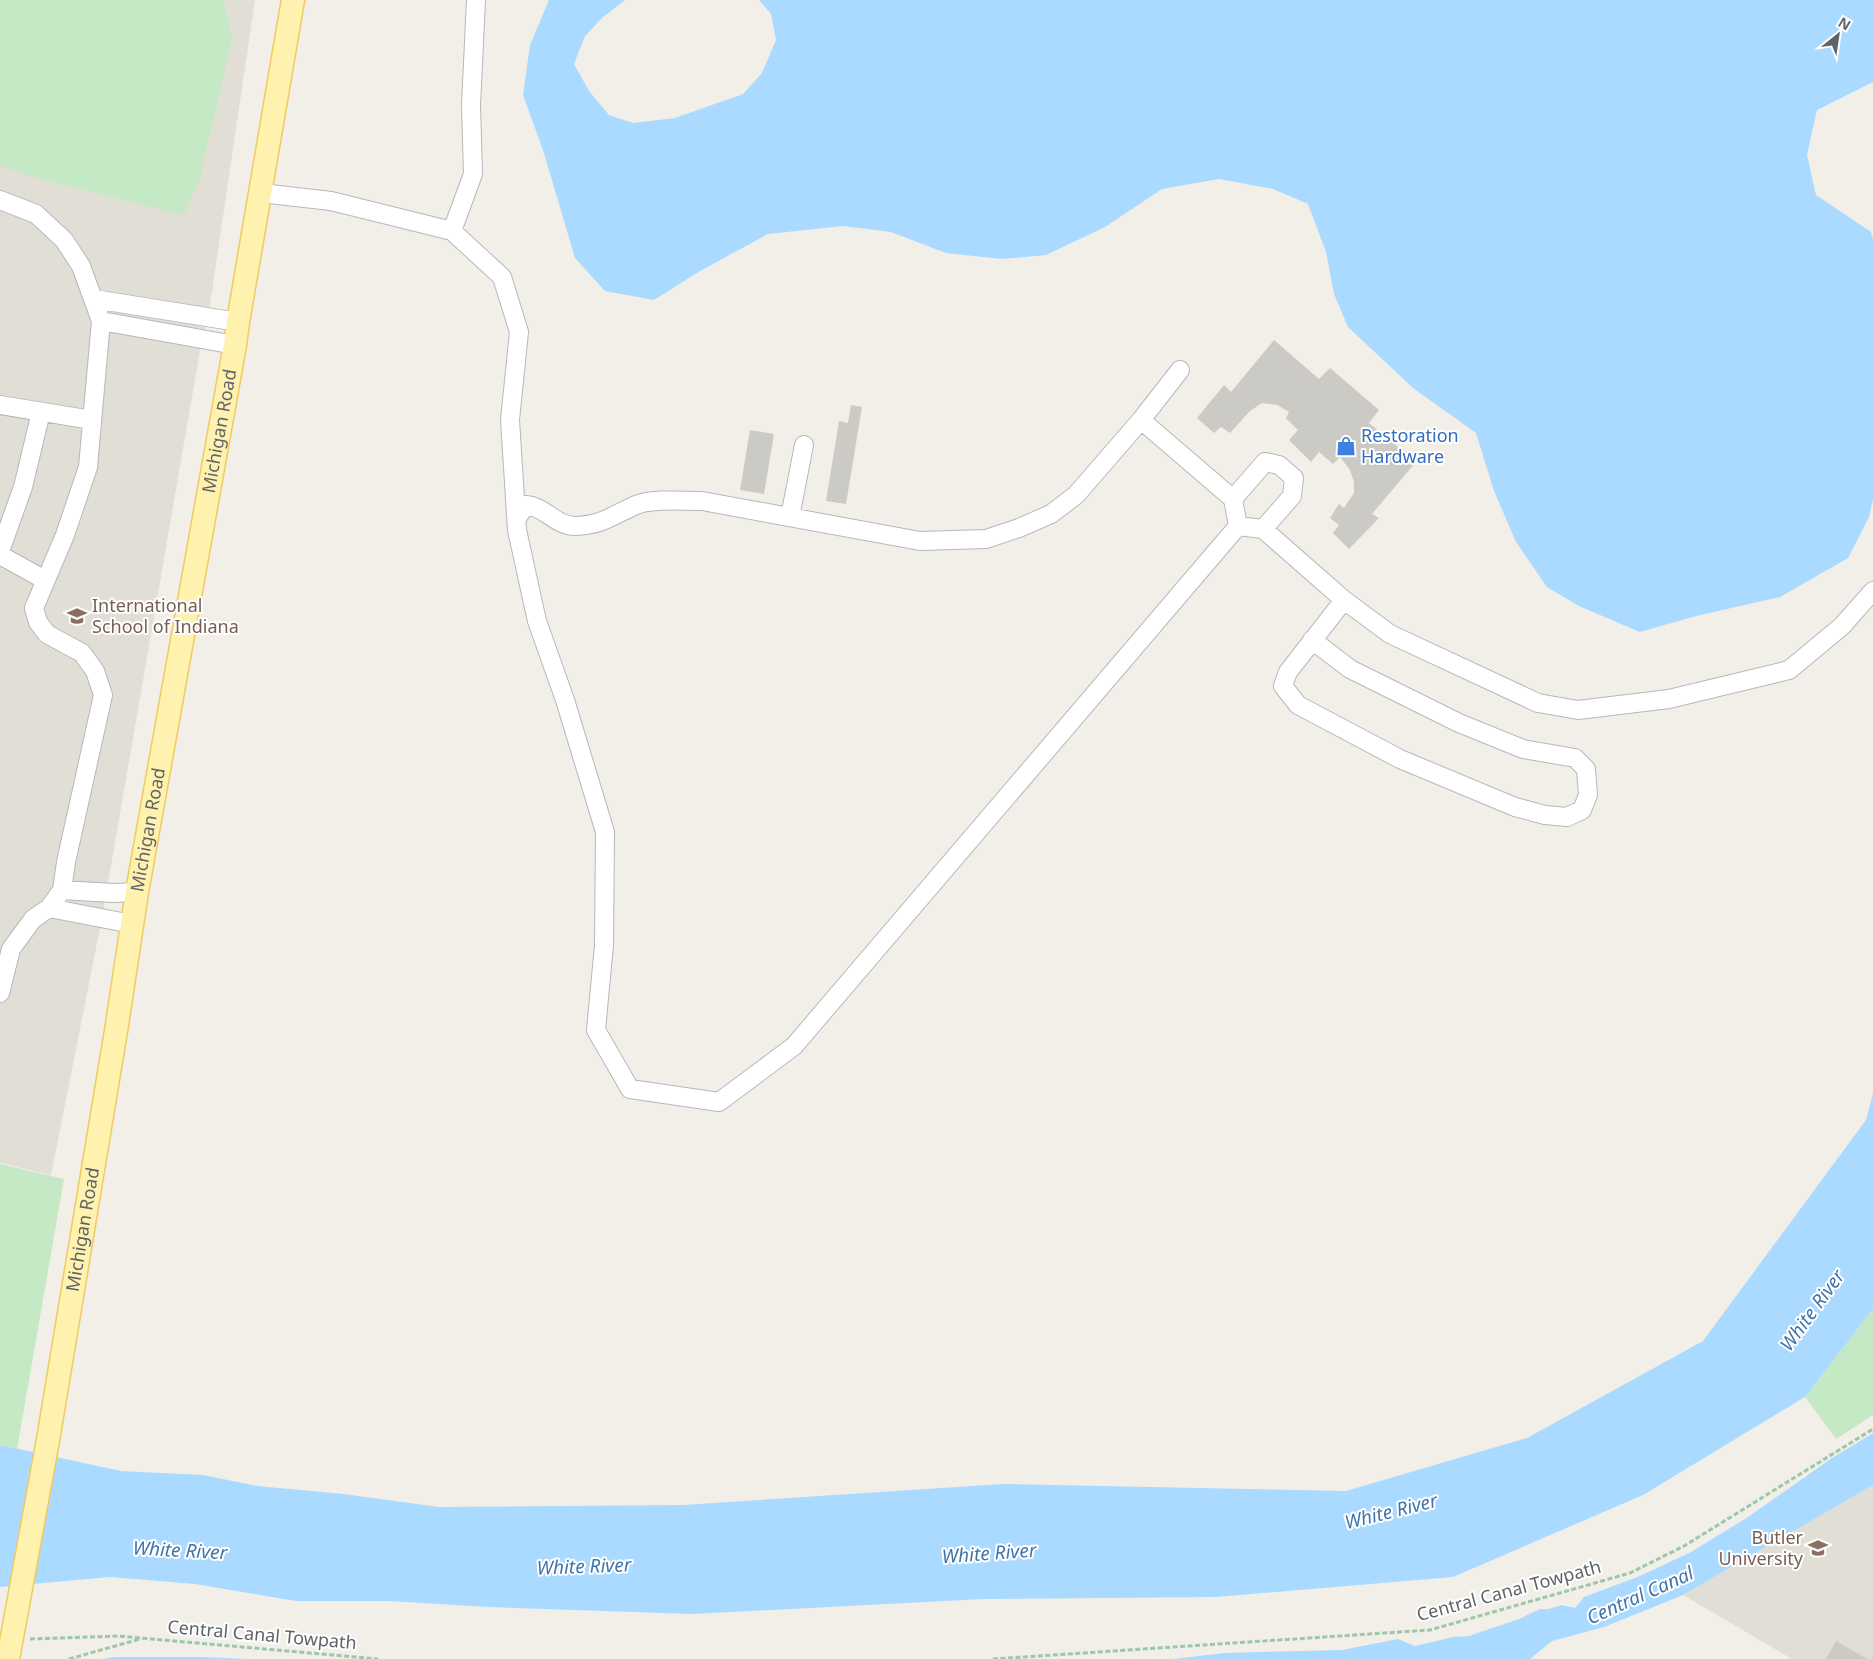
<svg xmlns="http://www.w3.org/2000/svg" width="1873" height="1659" font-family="'Noto Sans',sans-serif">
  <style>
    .education { fill: #e1ded6 }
    .green { fill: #c5e8c5 }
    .water { fill: #aadaff }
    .building { fill: #cccac5 }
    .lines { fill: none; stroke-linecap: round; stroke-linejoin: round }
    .minor-casing { stroke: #b5b8bc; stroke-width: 20 }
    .major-casing { stroke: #f2c960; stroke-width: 25 }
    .path { stroke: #9cc7a9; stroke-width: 3; stroke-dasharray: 5 2.5; stroke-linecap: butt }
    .minor { stroke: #fff; stroke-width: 18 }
    .major { stroke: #fff2af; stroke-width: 22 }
    .labels { text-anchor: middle; stroke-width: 4; stroke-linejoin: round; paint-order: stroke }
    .street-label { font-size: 18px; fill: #5f6368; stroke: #fff }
    .shop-label { font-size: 18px; fill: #366cbe; stroke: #fff; text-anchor: start }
    .education-label { font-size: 18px; fill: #785e54; stroke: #fff; text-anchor: start }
    .water-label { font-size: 19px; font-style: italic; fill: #4174aa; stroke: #fff }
  </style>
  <rect width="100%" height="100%" fill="#f1efe8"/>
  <path class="education" d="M 0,0 L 255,0 L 208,318 L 202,339 L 102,918 L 51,1175 L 0,1163 Z
    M 1873,1485 L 1873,1659 L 1792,1659 L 1683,1595 Z"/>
  <path class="green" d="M 0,0 L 223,0 L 232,38 L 199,181 L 184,215 L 38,178 L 0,166 Z
    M 0,1164 L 64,1179 L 17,1449 L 0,1445 Z
    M 1873,1309 L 1873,1415 L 1836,1439 L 1805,1397 Z"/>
  <path class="water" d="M 549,0 L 625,0 L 603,17 L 585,36 L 574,64 L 589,91 L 609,115 L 633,123 L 675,118 L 743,94 L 762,73 L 776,40 L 771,14 L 759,0 L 1873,0 L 1873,82 L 1817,110 L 1807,155 L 1816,195 L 1871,232 L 1873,240 L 1873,499 L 1869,517 L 1848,558 L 1780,597 L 1696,616 L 1640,632 L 1579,606 L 1547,587 L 1516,542 L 1494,491 L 1476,433 L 1413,388 L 1348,327 L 1334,294 L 1326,252 L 1308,204 L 1273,189 L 1219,179 L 1162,189 L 1105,227 L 1046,255 L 1002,259 L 946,253 L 891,232 L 843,226 L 768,234 L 700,271 L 654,300 L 605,291 L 575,258 L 543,150 L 523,95 L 530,45 Z
    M 1873,1093 L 1873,1309 L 1805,1397 L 1643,1495 L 1453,1577 L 1215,1597 L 983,1599 L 692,1614 L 489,1607 L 390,1601 L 296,1601 L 195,1584 L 110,1577 L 0,1587 L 0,1445 L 121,1471 L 203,1475 L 257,1486 L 343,1494 L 439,1507 L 684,1505 L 1003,1484 L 1346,1491 L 1527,1438 L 1703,1341 L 1866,1120 Z
    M 1873,1433 L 1873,1485 L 1683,1595 L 1604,1627 L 1552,1641 L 1530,1659 L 1173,1659 L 1225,1653 L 1342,1650 L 1398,1639 L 1415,1646 L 1453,1637 L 1469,1636 L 1519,1619 L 1540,1609 L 1549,1609 L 1561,1605 L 1575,1608 L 1584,1597 L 1640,1576 L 1691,1552 L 1748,1517 L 1832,1458 Z
    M 114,1657 L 202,1657 L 247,1659 L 103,1659 Z"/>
  <path class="building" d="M 1274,340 L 1319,379 L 1330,368 L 1379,410 L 1369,423 L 1416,462 L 1372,514 L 1379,518 L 1349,549 L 1333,533 L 1339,525 L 1330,518 L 1339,504 L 1344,508 L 1354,493 L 1354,482 L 1350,470 L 1340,457 L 1333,464 L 1319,452 L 1311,462 L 1289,440 L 1298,430 L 1286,418 L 1289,412 L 1277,405 L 1262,403 L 1250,411 L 1230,433 L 1221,427 L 1214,433 L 1197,418 L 1224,385 L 1231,392 Z
    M 851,405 L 862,407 L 846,504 L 826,501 L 839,421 L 848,423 Z
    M 750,430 L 774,434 L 764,494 L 740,490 Z
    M 1836,1641 L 1867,1659 L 1826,1659 Z"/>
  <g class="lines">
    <defs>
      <path id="minor" d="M 261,193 L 331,201 L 452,231 L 502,277 L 519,332 L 510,420 L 517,530 L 537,621 L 565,700 L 605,832 L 604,945 L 596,1030 L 630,1089 L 719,1102 L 794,1046 L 1238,526 L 1263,529 L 1344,600 L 1390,634 L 1538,703 L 1578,710 L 1669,699 L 1789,670 L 1842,626 L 1873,591
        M 0,200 L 36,214 L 64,240 L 81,266 L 101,321 L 88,467 L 65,535 L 34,608 L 38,622 L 47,634 L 82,653 L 95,671 L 103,695 L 66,862 L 62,890 L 113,893 L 137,892
        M 452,231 L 473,174 L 471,105 L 476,0
        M 94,299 L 238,322
        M 101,321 L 235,345
        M 0,405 L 92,420
        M 1141,420 L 1180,370
        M 1233,499 L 1265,462 L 1279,465 L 1294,478 L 1292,496 L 1263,529
        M 790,517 L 804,445
        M 517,518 L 526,505 C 544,506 556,526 575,526 C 603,525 613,515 636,505 C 652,498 684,501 702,501 L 920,541 L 986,539 L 1019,528 L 1051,514 L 1076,495 L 1141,420 L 1233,499 L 1238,526
        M 0,551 L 23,487 L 41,412
        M 0,555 L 45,580
        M 1312,640 L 1350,669 L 1459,723 L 1523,749 L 1575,758 L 1586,769 L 1588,795 L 1582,810 L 1567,817 L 1545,815 L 1515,807 L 1400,759 L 1298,705 L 1283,686 L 1288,672 L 1344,600
        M 49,908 L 132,924
        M 0,993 L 11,949 L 33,919 L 49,908 L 62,890"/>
      <g id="major">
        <path id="s1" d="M 8,1659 L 48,1440 L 116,1031 L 137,892 L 235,345 L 238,322 L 293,0"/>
      </g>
    </defs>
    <use href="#minor" class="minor-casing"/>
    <use href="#major" class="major-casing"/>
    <path class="path" d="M 30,1639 L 118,1636 L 378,1659
      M 69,1659 L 140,1639
      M 993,1659 L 1430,1630 L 1630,1573 L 1684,1546 L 1873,1429"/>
    <use href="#minor" class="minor"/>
    <use href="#major" class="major"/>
  </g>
  <defs>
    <symbol id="shop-bare" viewBox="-9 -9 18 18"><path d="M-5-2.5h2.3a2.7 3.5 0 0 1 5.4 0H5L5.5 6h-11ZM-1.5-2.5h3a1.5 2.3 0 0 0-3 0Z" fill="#3f7fe0" stroke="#fff" stroke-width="2.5" paint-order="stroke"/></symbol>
    <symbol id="school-bare" viewBox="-9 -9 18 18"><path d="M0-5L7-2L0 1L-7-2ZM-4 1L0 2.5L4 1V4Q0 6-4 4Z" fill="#8d6e63" stroke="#fff" stroke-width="2.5" paint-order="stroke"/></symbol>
    <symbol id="university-bare" viewBox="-9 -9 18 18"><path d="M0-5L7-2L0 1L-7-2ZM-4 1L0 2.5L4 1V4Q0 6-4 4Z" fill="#8d6e63" stroke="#fff" stroke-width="2.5" paint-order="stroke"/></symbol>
  </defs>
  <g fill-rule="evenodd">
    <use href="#shop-bare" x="1332" y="432" width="28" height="28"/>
    <use href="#school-bare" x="63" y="602" width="28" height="28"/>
    <use href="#university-bare" x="1804" y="1534" width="28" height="28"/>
  </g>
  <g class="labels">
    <g class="street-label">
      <text dy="6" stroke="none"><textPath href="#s1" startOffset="1246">Michigan Road</textPath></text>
      <text dy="6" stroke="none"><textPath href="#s1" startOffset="841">Michigan Road</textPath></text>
      <text dy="6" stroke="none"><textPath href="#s1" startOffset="436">Michigan Road</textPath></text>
      <text transform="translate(1509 1591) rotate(-15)" y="6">Central Canal Towpath</text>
      <text transform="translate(262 1635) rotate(5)" y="6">Central Canal Towpath</text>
    </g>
    <g class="shop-label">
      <text x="1361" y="442">Restoration<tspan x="1361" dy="21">Hardware</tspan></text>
    </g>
    <g class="education-label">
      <text x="92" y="612">International<tspan x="92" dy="21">School of Indiana</tspan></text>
      <text x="1803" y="1544" text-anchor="end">Butler<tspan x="1803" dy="21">University</tspan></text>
    </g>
    <g class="water-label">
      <text transform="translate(1812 1310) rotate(-54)" y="7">White River</text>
      <text transform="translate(1391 1511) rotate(-14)" y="7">White River</text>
      <text transform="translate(180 1550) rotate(3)" y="7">White River</text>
      <text transform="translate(989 1553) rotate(-4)" y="7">White River</text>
      <text transform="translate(584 1566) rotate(-2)" y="7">White River</text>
      <text transform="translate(1640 1595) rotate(-24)" y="7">Central Canal</text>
    </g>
  </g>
  <g transform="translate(1838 35) rotate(30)" stroke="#ffffff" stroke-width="4" paint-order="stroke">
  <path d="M0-4L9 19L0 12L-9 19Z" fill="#5f6368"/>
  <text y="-8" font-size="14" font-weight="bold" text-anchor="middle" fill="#5f6368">N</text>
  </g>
</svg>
